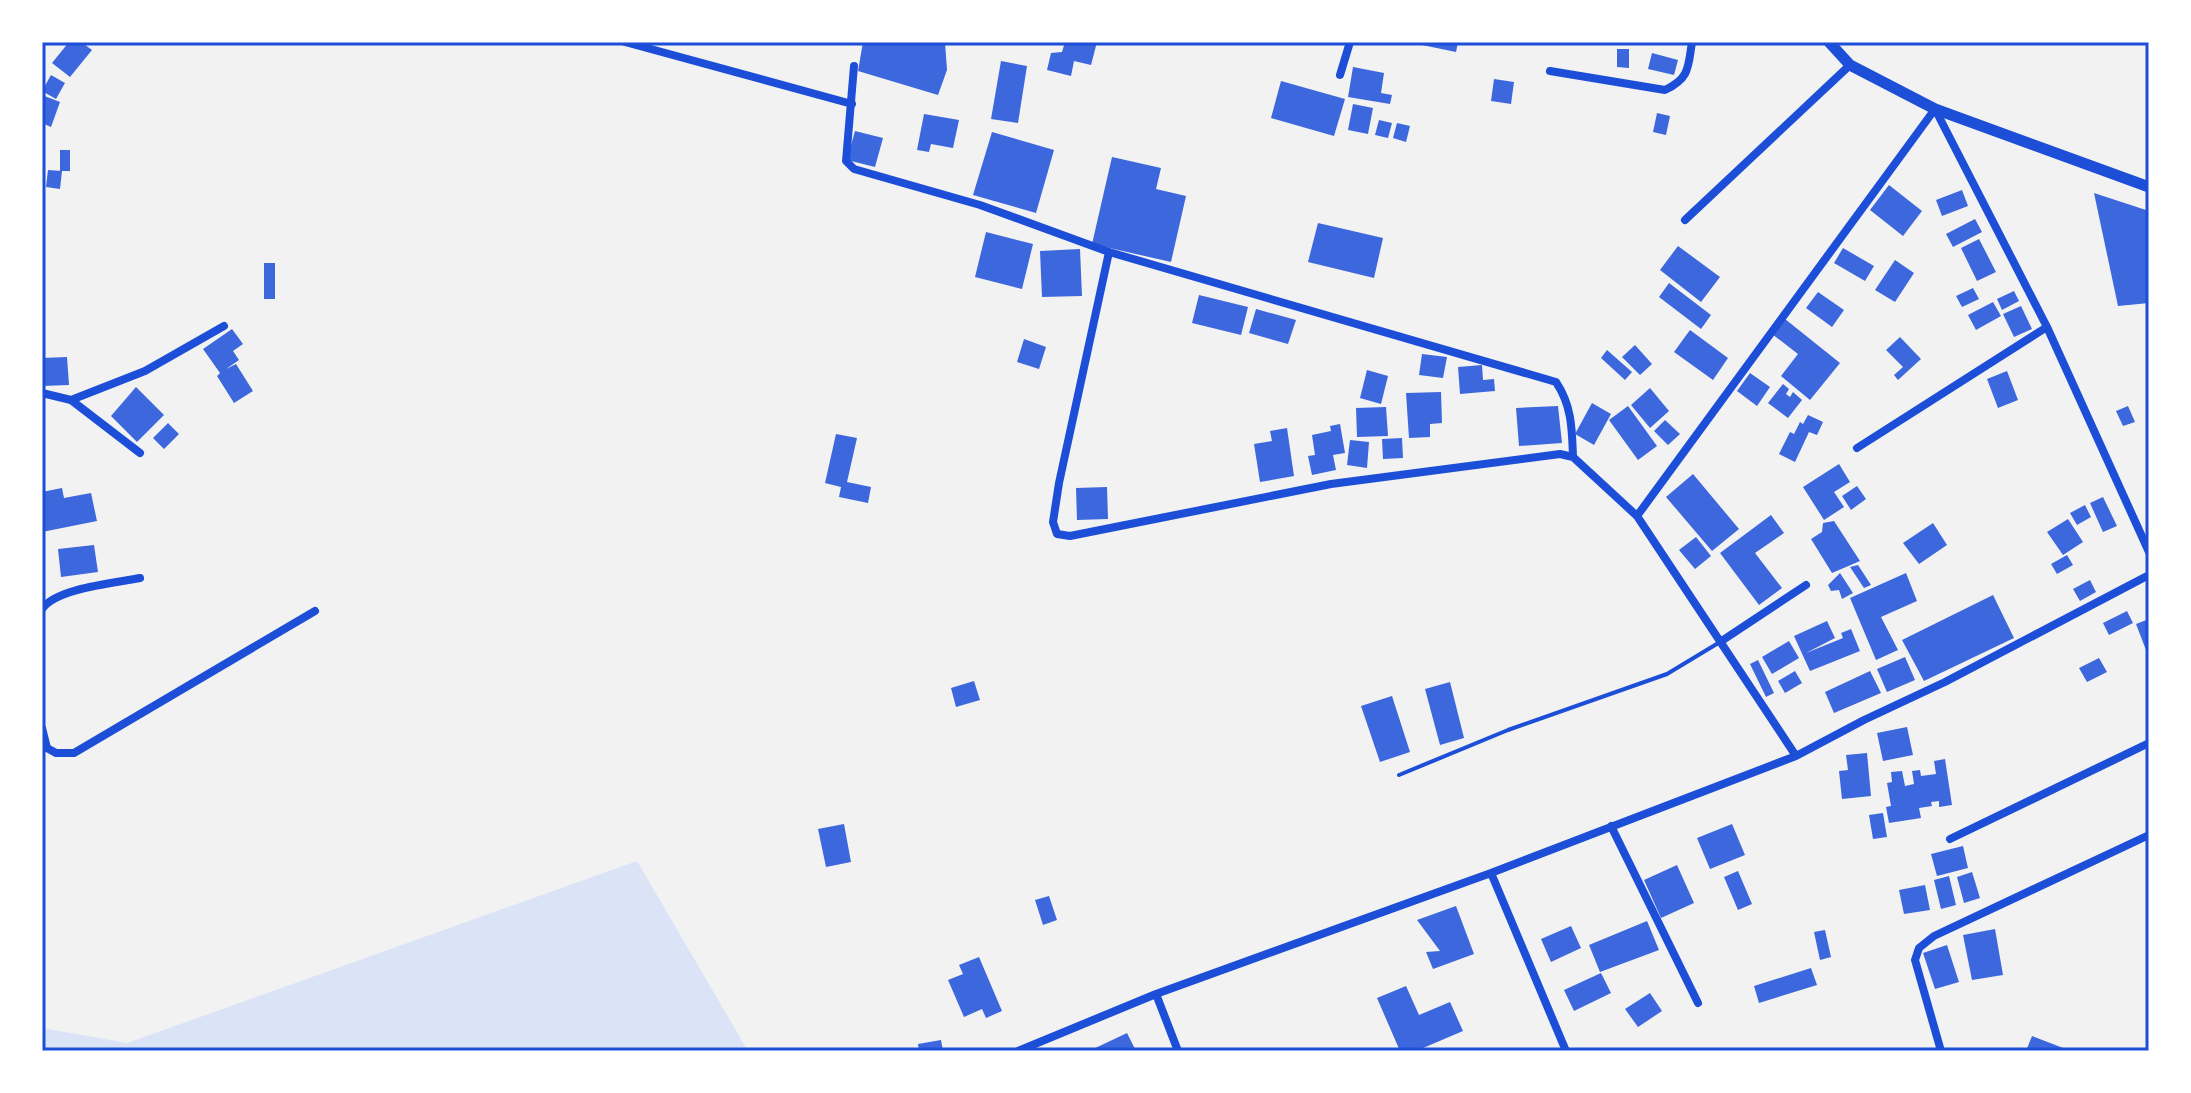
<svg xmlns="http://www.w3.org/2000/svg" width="2191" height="1093" font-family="'Nunito Sans',sans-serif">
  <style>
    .green { fill: #dbe4f7 }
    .building { fill: #3d67dc }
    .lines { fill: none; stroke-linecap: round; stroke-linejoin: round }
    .service { stroke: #1d4ed8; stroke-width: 4 }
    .minor { stroke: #1d4ed8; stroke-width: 8 }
    .tertiary { stroke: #1d4ed8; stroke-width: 11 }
    .neatline { fill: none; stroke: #1d4ed8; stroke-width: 3 }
  </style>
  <rect width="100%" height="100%" fill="#f2f2f2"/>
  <path class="green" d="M 637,861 L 748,1051 L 42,1051 L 42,1028 L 127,1043 Z"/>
  <path class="building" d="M 69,42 L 81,42 L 92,50 L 70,77 L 52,63 Z
    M 863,42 L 945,42 L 947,70 L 938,95 L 858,71 Z
    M 1065,42 L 1097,42 L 1091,65 L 1074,61 L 1071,76 L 1047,70 L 1051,53 L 1062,52 Z
    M 1422,42 L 1458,42 L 1456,52 L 1422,45 Z
    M 1617,49 L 1629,49 L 1629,68 L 1617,67 Z
    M 1652,53 L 1678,60 L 1674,75 L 1648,69 Z
    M 1001,61 L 1027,66 L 1018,123 L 991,119 Z
    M 1353,67 L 1384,73 L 1381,93 L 1392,95 L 1390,104 L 1348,97 Z
    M 51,75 L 65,83 L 56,99 L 42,91 Z
    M 1494,79 L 1514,82 L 1511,104 L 1491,101 Z
    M 1281,81 L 1345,99 L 1334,136 L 1271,118 Z
    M 42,95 L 60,102 L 51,127 L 42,123 Z
    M 1353,104 L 1373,108 L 1368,134 L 1348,130 Z
    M 1657,113 L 1670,116 L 1666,135 L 1653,132 Z
    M 924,114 L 959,120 L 953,148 L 931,144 L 929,152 L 917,150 Z
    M 1379,120 L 1392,123 L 1388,138 L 1375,135 Z
    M 1397,123 L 1410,126 L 1406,142 L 1393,138 Z
    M 855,131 L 883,138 L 875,167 L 847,160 Z
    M 992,132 L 1054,150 L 1036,213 L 973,195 Z
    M 60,150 L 70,150 L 70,171 L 60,171 Z
    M 1112,157 L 1161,168 L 1156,189 L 1186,196 L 1171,262 L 1092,244 Z
    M 48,170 L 62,171 L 60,189 L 46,187 Z
    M 1889,185 L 1922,211 L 1903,236 L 1870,210 Z
    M 1962,190 L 1968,206 L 1942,216 L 1936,200 Z
    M 2094,193 L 2149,211 L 2149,303 L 2118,306 Z
    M 1975,219 L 1982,232 L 1953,247 L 1946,234 Z
    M 1318,223 L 1383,238 L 1374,278 L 1308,262 Z
    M 986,232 L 1033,244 L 1022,289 L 975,277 Z
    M 1979,239 L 1996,272 L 1977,281 L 1961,248 Z
    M 1678,246 L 1720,277 L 1701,302 L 1660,270 Z
    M 1843,248 L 1874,266 L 1865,281 L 1834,263 Z
    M 1080,249 L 1082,296 L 1042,297 L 1040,251 Z
    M 1895,260 L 1914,273 L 1895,302 L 1875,290 Z
    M 264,263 L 275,263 L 275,299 L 264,299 Z
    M 1669,283 L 1711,315 L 1701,329 L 1659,297 Z
    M 1973,288 L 1979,299 L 1962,307 L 1956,296 Z
    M 2014,291 L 2019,301 L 2002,310 L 1997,299 Z
    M 1818,292 L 1844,310 L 1832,327 L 1806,308 Z
    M 1199,295 L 1248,307 L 1241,335 L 1192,323 Z
    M 1993,302 L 2001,316 L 1976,330 L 1968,315 Z
    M 2021,306 L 2032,329 L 2014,337 L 2003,314 Z
    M 1256,309 L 1296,320 L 1288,344 L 1249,333 Z
    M 1785,319 L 1840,363 L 1810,400 L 1781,376 L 1798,354 L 1772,334 Z
    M 232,329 L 243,344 L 233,351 L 239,360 L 226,369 L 236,364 L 253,391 L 234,403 L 217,376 L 220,373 L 203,349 Z
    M 1690,330 L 1728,358 L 1713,380 L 1674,352 Z
    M 1900,337 L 1921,359 L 1898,380 L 1894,375 L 1903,367 L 1886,350 Z
    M 1024,339 L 1046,347 L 1039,369 L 1017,362 Z
    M 1635,345 L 1652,364 L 1640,375 L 1622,357 Z
    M 1607,350 L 1632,372 L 1625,380 L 1601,358 Z
    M 1422,354 L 1447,357 L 1443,378 L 1419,375 Z
    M 67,357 L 69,385 L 42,386 L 42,358 Z
    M 1482,365 L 1483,380 L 1494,379 L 1495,391 L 1460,394 L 1458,367 Z
    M 1367,370 L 1388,376 L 1381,404 L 1360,398 Z
    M 2007,371 L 2018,400 L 1998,408 L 1987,379 Z
    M 1750,373 L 1770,387 L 1757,406 L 1737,391 Z
    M 1783,384 L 1789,389 L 1786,394 L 1790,397 L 1793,392 L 1802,400 L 1788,418 L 1768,403 Z
    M 136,387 L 164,415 L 137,442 L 111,416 Z
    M 1650,388 L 1669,411 L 1650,428 L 1631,405 Z
    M 1441,392 L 1442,423 L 1430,424 L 1430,437 L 1409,438 L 1406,393 Z
    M 1592,403 L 1611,414 L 1594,445 L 1575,434 Z
    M 1558,406 L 1562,443 L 1519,446 L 1516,408 Z
    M 1628,406 L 1657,446 L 1638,460 L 1609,420 Z
    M 2128,406 L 2135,422 L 2123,426 L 2116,411 Z
    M 1386,407 L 1388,436 L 1357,437 L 1356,408 Z
    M 1808,415 L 1823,422 L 1817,435 L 1809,432 L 1795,462 L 1779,454 L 1790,432 L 1794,434 L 1800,422 L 1803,424 Z
    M 1665,420 L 1680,434 L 1668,445 L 1654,431 Z
    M 168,423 L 179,434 L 164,449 L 153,438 Z
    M 1340,424 L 1345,453 L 1333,455 L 1336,470 L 1312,475 L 1308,456 L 1315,455 L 1312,435 L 1331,431 L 1330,426 Z
    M 1287,428 L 1294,476 L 1260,482 L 1254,444 L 1272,441 L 1270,431 Z
    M 836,434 L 857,438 L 847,482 L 871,487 L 868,503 L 839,497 L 841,487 L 825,483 Z
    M 1402,438 L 1403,458 L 1383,459 L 1382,439 Z
    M 1350,440 L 1369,442 L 1367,468 L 1347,465 Z
    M 1839,464 L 1850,482 L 1834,492 L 1844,507 L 1824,520 L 1803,487 Z
    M 1693,474 L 1739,529 L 1712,551 L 1666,497 Z
    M 1857,486 L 1866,499 L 1851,510 L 1842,496 Z
    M 1107,487 L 1108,519 L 1077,520 L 1076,488 Z
    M 62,488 L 64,498 L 91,493 L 97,521 L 42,532 L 42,492 Z
    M 2103,497 L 2117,526 L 2103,532 L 2090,503 Z
    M 2085,505 L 2091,517 L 2077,525 L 2070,513 Z
    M 1771,515 L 1784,533 L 1755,553 L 1782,588 L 1759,605 L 1720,553 Z
    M 2068,519 L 2083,542 L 2063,555 L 2047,532 Z
    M 1834,521 L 1860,561 L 1832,573 L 1811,539 L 1822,532 L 1823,523 Z
    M 1933,523 L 1947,545 L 1919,564 L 1903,543 Z
    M 1696,537 L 1711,556 L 1695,569 L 1679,550 Z
    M 94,545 L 98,572 L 61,577 L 58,549 Z
    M 2067,555 L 2073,565 L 2057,574 L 2051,564 Z
    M 1858,565 L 1871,585 L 1864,588 L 1850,567 Z
    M 1840,573 L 1853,593 L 1842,599 L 1839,590 L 1831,591 L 1828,585 Z
    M 1906,573 L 1917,601 L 1881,617 L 1898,650 L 1876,660 L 1850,598 Z
    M 2090,580 L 2096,592 L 2080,601 L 2073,589 Z
    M 1993,595 L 2014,638 L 1924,681 L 1902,640 Z
    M 2127,611 L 2133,623 L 2109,635 L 2103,623 Z
    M 2149,619 L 2149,649 L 2146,650 L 2136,624 Z
    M 1827,621 L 1835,638 L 1806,653 L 1843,638 L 1841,633 L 1851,629 L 1860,651 L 1810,671 L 1794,636 Z
    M 1789,641 L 1799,658 L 1772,674 L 1762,657 Z
    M 1905,657 L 1915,680 L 1887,692 L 1877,669 Z
    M 2099,658 L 2107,672 L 2087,682 L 2079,668 Z
    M 1758,660 L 1774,693 L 1766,697 L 1750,664 Z
    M 1795,671 L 1802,683 L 1785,693 L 1778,681 Z
    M 1870,671 L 1881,693 L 1834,713 L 1825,692 Z
    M 974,681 L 980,700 L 956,707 L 951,688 Z
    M 1450,682 L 1464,738 L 1440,745 L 1425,689 Z
    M 1392,696 L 1410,752 L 1380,762 L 1361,706 Z
    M 1907,727 L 1913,755 L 1883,761 L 1877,733 Z
    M 1867,753 L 1871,796 L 1842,799 L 1839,771 L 1848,770 L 1846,755 Z
    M 1945,759 L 1952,805 L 1939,807 L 1939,801 L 1931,802 L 1932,806 L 1919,808 L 1921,818 L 1889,823 L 1886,807 L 1891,806 L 1887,783 L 1892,782 L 1891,772 L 1902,771 L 1905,786 L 1914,784 L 1912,771 L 1920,770 L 1921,776 L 1936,774 L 1934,761 Z
    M 1883,813 L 1887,837 L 1873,839 L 1869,815 Z
    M 844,824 L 851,862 L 826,867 L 818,829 Z
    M 1732,824 L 1745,855 L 1710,869 L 1697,838 Z
    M 1963,846 L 1968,868 L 1937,876 L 1931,854 Z
    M 1677,865 L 1694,903 L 1661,918 L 1644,880 Z
    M 1738,871 L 1752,904 L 1738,910 L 1724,877 Z
    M 1972,872 L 1980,898 L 1964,903 L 1957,877 Z
    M 1949,876 L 1956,905 L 1941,909 L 1934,880 Z
    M 1925,885 L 1930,910 L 1904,914 L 1899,890 Z
    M 1049,896 L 1057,920 L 1043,925 L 1035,900 Z
    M 1456,906 L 1474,954 L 1433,969 L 1426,952 L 1440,951 L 1417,920 Z
    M 1647,921 L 1659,950 L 1600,972 L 1589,945 Z
    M 1571,926 L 1581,948 L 1551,962 L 1541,939 Z
    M 1995,929 L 2003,975 L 1972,980 L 1963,935 Z
    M 1825,930 L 1831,957 L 1820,960 L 1814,932 Z
    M 1947,945 L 1959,982 L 1935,989 L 1923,953 Z
    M 979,957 L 1002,1011 L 986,1018 L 982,1009 L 964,1017 L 948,980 L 963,974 L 959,965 Z
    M 1811,968 L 1817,985 L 1759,1003 L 1754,986 Z
    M 1601,973 L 1611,993 L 1574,1011 L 1564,990 Z
    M 1406,986 L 1419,1015 L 1450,1002 L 1463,1031 L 1416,1051 L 1400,1051 L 1377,998 Z
    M 1650,993 L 1662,1011 L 1638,1027 L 1625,1009 Z
    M 1127,1033 L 1136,1051 L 1089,1051 Z
    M 2032,1036 L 2071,1051 L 2026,1051 Z
    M 941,1040 L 943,1051 L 919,1051 L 918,1044 Z"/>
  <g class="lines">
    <path class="service" d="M 1399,775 L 1508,730 L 1667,674 L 1720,642"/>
    <path class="minor" d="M 625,42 L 852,104
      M 854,66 L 846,161 L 854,169 L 980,205 L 1109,252 L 1556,382 C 1572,406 1572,429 1573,457
      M 1550,71 L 1665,90 C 1690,78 1688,67 1692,42
      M 1340,75 L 1350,42
      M 1685,220 L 1850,65
      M 1109,252 L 1059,483 L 1053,522 L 1057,534 L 1070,536 L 1331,484 L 1560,454 L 1573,457 L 1637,516 L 1796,756
      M 42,393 L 71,400 L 140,453
      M 71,400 L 145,371 L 224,326
      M 1857,448 L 2047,327
      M 1637,516 L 1935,109 L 2047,327 L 2149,552
      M 42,609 C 56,588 115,583 140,578
      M 1720,642 L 1806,585
      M 42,728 L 47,748 L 56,753 L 74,753 L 315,611
      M 1611,826 L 1698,1003
      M 1950,839 L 2149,743
      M 1491,873 L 1566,1051
      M 1156,994 L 1178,1051
      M 1018,1051 L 1156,994 L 1491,873 L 1796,756 L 1864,720 L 1945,682 L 2149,575
      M 1941,1051 L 1915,960 L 1919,948 L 1934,936 L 2149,835"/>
    <path class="tertiary" d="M 1829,42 L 1850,65 L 1935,109 L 2149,187"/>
  </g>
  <rect width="2191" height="1093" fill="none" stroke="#ffffff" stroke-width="88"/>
  <rect x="44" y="44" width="2103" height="1005" class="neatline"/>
</svg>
